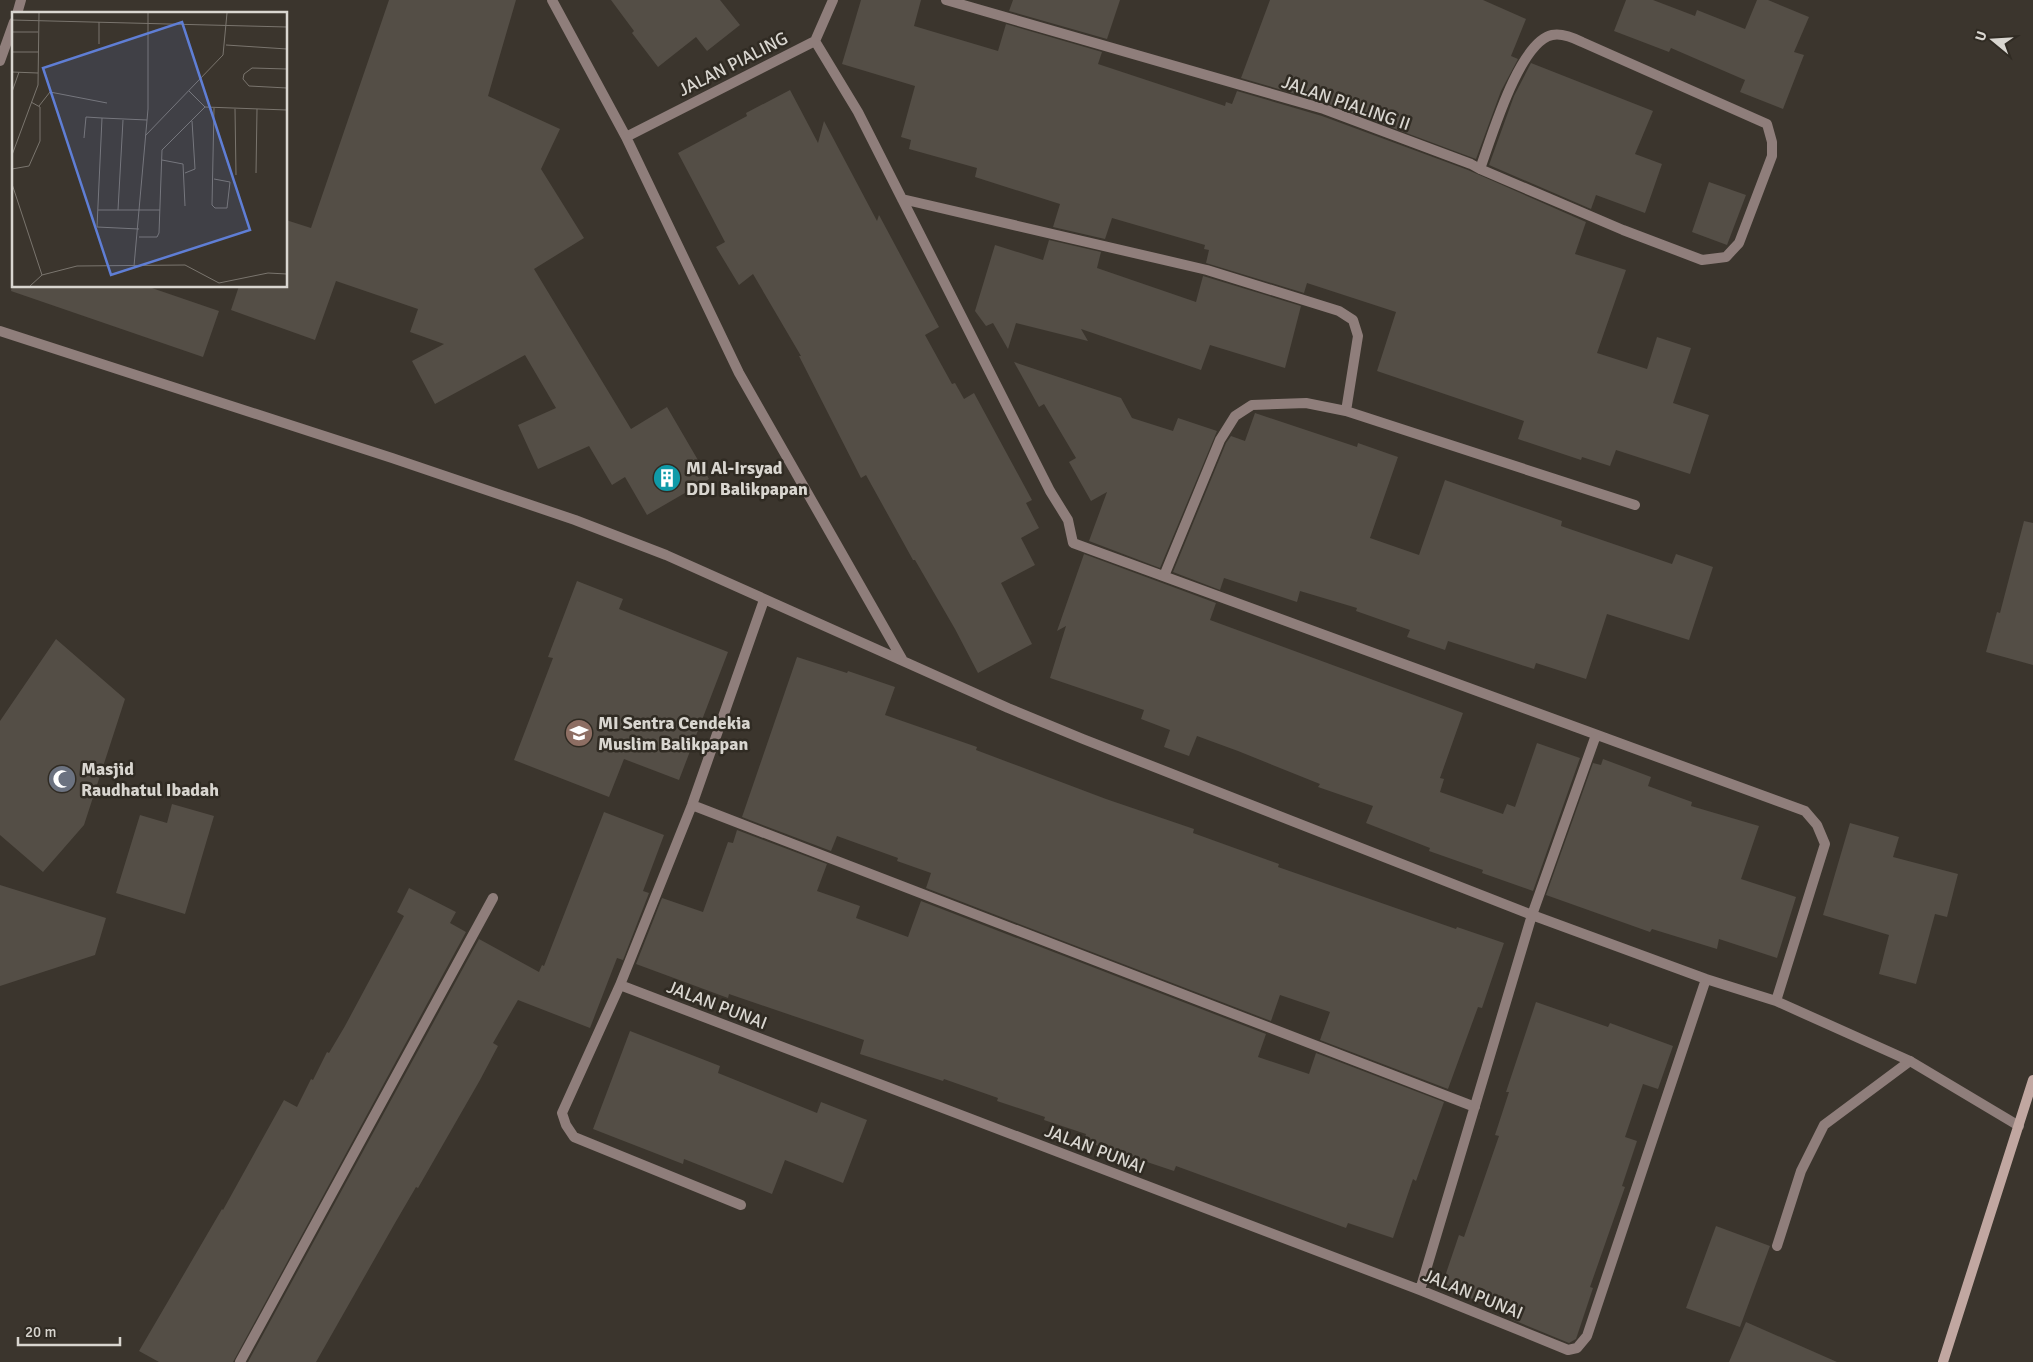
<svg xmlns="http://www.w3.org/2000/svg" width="2033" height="1362" font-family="Signika,sans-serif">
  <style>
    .building { fill: #544e46 }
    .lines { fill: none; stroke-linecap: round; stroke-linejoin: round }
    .lane { stroke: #8f7e7b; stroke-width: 10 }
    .street { stroke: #8f7e7b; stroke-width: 10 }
    .secondary { stroke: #c1a7a1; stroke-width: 10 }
    .labels { text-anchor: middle; stroke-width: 5; stroke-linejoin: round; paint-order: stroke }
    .street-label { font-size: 18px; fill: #d9d6d0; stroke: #302b23 }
    .poi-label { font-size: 18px; font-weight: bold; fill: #d9d6d0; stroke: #302b23; text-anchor: start }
    .inset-road { fill: none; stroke: #7a756e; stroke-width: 1 }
    .view { fill: #5f7ed5; fill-opacity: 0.15; stroke: #5f7ed5; stroke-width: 2.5 }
    .inset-edge { fill: none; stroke: #d9d6d0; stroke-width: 2.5 }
  </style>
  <rect width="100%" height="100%" fill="#3b352d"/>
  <path class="building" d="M 389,0 L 516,0 L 488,96 L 560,129 L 541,169 L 584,238 L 534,269 L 631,429 L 667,407 L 709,479 L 647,515 L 625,477 L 612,485 L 589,446 L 538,469 L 518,425 L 556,408 L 525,355 L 435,404 L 412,361 L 444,344 L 410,332 L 418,309 L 336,281 L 315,340 L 231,310 L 239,286 L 286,286 L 286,220 L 311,228 Z
    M 611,0 L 720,0 L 740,25 L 707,51 L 696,37 L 658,67 L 632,33 L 634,31 Z
    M 861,0 L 921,0 L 914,26 L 998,51 L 1006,24 L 1102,52 L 1098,64 L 1225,106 L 1226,102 L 1232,104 L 1237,91 L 1322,116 L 1468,170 L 1586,222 L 1575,254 L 1626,270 L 1597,353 L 1647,369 L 1657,337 L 1691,348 L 1673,403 L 1709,415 L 1690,474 L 1616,450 L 1610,466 L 1582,457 L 1581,460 L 1518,439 L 1524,421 L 1377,371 L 1396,312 L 1307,283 L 1304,293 L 1206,263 L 1209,250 L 1204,249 L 1205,245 L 1112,218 L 1105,239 L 1053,227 L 1060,204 L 975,177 L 977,168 L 909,149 L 911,140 L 901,137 L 915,86 L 842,64 Z
    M 1013,0 L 1120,0 L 1107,39 L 1009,11 Z
    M 1270,0 L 1483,0 L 1526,19 L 1511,56 L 1518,59 L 1501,91 L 1476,159 L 1326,103 L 1241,78 Z
    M 1626,0 L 1653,0 L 1695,16 L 1697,10 L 1745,29 L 1757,0 L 1768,0 L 1809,17 L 1794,52 L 1804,55 L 1783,109 L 1740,92 L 1745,80 L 1671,48 L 1669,52 L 1614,31 Z
    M 1531,63 L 1653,111 L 1635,154 L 1662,164 L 1645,213 L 1596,195 L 1591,209 L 1489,165 L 1514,96 Z
    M 790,90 L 818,143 L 824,121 L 877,221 L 879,215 L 939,327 L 925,335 L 952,384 L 955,383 L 964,399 L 974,393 L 1032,500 L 1026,503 L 1039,528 L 1021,538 L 1035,565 L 1001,583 L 1032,644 L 978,673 L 955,629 L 915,560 L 913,560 L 866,475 L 861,478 L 799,356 L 801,356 L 753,274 L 739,285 L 716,247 L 725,242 L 678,153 L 747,116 L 746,113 Z
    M 1709,182 L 1746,195 L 1727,245 L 1692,232 Z
    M 1049,240 L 1101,252 L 1097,268 L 1196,302 L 1203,276 L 1301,306 L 1285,368 L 1210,345 L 1201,370 L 1081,329 L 1088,341 L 1016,323 L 1008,349 L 993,323 L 986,326 L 975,311 L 995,245 L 1043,260 Z
    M 12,286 L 146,286 L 219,311 L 203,357 L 11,291 Z
    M 1014,362 L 1121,398 L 1132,418 L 1173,431 L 1178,418 L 1217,431 L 1160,568 L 1089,541 L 1107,492 L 1091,501 L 1069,462 L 1076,458 L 1044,404 L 1039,407 Z
    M 1255,413 L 1357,447 L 1358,443 L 1398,457 L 1370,538 L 1419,555 L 1445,480 L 1562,521 L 1561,526 L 1672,564 L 1676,554 L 1713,567 L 1689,640 L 1607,614 L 1586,679 L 1536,663 L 1534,669 L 1448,641 L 1445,650 L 1407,637 L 1410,630 L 1356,611 L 1357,608 L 1300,591 L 1297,602 L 1224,578 L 1220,590 L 1173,572 L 1226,443 L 1231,436 L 1245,441 Z
    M 2024,521 L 2033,523 L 2033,665 L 1986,652 L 1997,612 L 2000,613 Z
    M 1084,554 L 1216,603 L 1210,620 L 1463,713 L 1440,778 L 1444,779 L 1440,792 L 1503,814 L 1507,804 L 1515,807 L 1537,743 L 1580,758 L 1533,891 L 1482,873 L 1483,870 L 1429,851 L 1430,848 L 1366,823 L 1373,806 L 1318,787 L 1320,784 L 1238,751 L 1197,736 L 1189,756 L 1164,747 L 1170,730 L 1141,719 L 1144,710 L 1050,678 L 1066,626 L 1057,631 Z
    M 577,581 L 623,599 L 619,609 L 728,652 L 679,780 L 624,759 L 609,797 L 514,760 L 553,658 L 548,657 Z
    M 56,639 L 125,699 L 84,825 L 43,872 L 0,835 L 0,721 Z
    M 797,657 L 847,673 L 848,671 L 895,687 L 885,715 L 977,747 L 976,750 L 1106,799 L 1194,829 L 1193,833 L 1279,864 L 1278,867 L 1456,929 L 1457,927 L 1504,943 L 1482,1008 L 1478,1007 L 1448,1089 L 1320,1040 L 1330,1012 L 1280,995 L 1271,1021 L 926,888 L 931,873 L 897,861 L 898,858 L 837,836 L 831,851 L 742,817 Z
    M 1603,759 L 1651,777 L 1648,786 L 1692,802 L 1691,806 L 1759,826 L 1741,879 L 1796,897 L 1777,958 L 1719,939 L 1717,949 L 1652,929 L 1650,932 L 1546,895 L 1593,763 L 1601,765 Z
    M 172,804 L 214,816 L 185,914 L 116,893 L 140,815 L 167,823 Z
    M 604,812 L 664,835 L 643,891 L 649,893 L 623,960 L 617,958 L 590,1028 L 518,1000 L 493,1043 L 498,1046 L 480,1080 L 418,1188 L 416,1187 L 395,1223 L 316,1362 L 248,1362 L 479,939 L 539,972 L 542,965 L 544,966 Z
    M 1850,823 L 1899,837 L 1893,857 L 1958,874 L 1947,917 L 1935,914 L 1916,984 L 1879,974 L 1889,935 L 1823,915 Z
    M 737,830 L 827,864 L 817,891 L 860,906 L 856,918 L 908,937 L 921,901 L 1266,1034 L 1258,1057 L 1309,1074 L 1316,1053 L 1444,1102 L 1416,1181 L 1413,1179 L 1393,1238 L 1348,1223 L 1346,1228 L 1176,1166 L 1174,1171 L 1084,1141 L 1086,1134 L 1044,1120 L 1045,1117 L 997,1101 L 998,1098 L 944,1079 L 943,1081 L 860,1054 L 864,1040 L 729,994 L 728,998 L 636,964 L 662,898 L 703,912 L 728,842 L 733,843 Z
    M 0,885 L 106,918 L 95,955 L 0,986 Z
    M 409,888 L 456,912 L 450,923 L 466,932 L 233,1362 L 159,1362 L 139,1351 L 222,1209 L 223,1210 L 284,1100 L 297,1107 L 311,1079 L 313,1080 L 327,1052 L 329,1053 L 345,1026 L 404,916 L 397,912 Z
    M 1536,1002 L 1608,1027 L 1610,1023 L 1673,1046 L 1658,1089 L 1643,1084 L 1625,1137 L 1637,1141 L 1622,1186 L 1625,1187 L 1590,1287 L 1593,1288 L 1576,1339 L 1569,1343 L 1511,1319 L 1513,1313 L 1441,1288 L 1459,1235 L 1464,1237 L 1499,1136 L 1495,1135 L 1509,1092 L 1506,1092 Z
    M 630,1031 L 720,1066 L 718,1073 L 817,1113 L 821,1102 L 867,1120 L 843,1183 L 785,1160 L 772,1194 L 684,1159 L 683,1164 L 593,1129 Z
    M 1716,1226 L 1770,1246 L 1740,1327 L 1686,1308 Z
    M 1746,1322 L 1837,1362 L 1729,1362 Z"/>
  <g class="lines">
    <path class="lane" d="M 1777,1246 L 1801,1171 L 1824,1125 L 1910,1061"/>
    <path class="street" d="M 552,0 L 626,137 L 739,373 L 902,659
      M 946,0 L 1324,109 L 1471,164 L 1480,169 L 1623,230 L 1702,260 L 1726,257 L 1739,243 L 1772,156 L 1772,142 L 1767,124 L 1582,42 C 1574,38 1561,33 1552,35 C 1519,42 1491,139 1480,169
      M 17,14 L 21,0
      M 815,41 L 858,112 L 1050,491 L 1068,520 L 1073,543 L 1805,811 L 1817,825 L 1825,844 L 1776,1001
      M 0,61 L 14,22
      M 626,137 L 815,41 L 833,0
      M 902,199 L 1207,270 L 1339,311 L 1353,320 L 1358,336 L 1346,411
      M 0,331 L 392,458 L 575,520 L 666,555 L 1008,708 L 1083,739 L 1532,915 L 1706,979 L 1776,1001 L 1910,1061 L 2019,1126
      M 1164,576 L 1220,440 L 1235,416 L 1252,405 L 1306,403 L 1346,411 L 1635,505
      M 764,600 L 692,805 L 620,985 L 1420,1290 L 1568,1350 L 1577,1348 L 1587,1336 L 1706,979
      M 692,805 L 1475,1107
      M 620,985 L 562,1113 L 566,1125 L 574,1137 L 741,1205
      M 1420,1290 L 1532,915 L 1596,735
      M 240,1362 L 493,898"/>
    <path class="secondary" d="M 1943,1362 L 2033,1080"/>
  </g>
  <defs>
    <symbol id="building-disc" viewBox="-11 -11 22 22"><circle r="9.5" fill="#0f9aa8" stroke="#302b23"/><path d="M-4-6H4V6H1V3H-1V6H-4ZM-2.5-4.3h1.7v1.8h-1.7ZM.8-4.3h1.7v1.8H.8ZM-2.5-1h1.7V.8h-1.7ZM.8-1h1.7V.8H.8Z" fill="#fff"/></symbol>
    <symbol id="school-disc" viewBox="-11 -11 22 22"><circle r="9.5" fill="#8d6e63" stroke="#302b23"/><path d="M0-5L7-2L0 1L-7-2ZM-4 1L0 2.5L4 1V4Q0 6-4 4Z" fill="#fff"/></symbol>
    <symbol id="mosque-disc" viewBox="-11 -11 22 22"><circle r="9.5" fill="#6b7280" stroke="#302b23"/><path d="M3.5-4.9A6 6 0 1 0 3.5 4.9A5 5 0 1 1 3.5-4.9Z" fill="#fff"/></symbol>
  </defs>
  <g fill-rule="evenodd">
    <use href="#building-disc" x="651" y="462" width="32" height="32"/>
    <use href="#school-disc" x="563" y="717" width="32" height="32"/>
    <use href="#mosque-disc" x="46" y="763" width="32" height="32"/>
  </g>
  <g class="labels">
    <g class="street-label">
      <text transform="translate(733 64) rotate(-27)" y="6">JALAN PIALING</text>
      <text transform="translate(1346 103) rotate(19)" y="6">JALAN PIALING II</text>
      <text transform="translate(717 1005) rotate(21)" y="6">JALAN PUNAI</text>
      <text transform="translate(1095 1149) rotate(21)" y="6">JALAN PUNAI</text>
      <text transform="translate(1473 1294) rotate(22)" y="6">JALAN PUNAI</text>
    </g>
    <g class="poi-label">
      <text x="686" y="474">MI Al-Irsyad<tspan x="686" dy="21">DDI Balikpapan</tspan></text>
      <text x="598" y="729">MI Sentra Cendekia<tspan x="598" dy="21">Muslim Balikpapan</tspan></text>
      <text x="81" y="775">Masjid<tspan x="81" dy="21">Raudhatul Ibadah</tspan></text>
    </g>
  </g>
  <g transform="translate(12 12)">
    <rect width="275" height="275" fill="#3b352d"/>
    <path class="inset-road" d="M 0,8 L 275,15M 0,20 L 26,20M 87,32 L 87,10M 214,33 L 275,37M 0,40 L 26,40M 275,57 L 240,56 L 232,62 L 231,67 L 237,74 L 275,76M 0,60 L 26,61M 177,79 L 193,95 L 275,98M 0,80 L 7,60M 27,94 L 38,80 L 95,91M 202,96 L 200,193 L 203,196 L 215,196 L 218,170 L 202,167M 223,97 L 224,163M 133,124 L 211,43 L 215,1M 72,126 L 74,105 L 90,106M 0,143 L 26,73 L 27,1M 150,148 L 171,152 L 173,194M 0,157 L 17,154 L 28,129 L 28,95 L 19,90M 173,161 L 183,157 L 180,109M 244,161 L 245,97M 0,172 L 30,263M 86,198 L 148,198M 106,198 L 111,108M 127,217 L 85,215 L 90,106 L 135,108M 127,225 L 145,225 L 147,221 L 150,138 L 193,95M 122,254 L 136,97 L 136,1M 18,274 L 30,263 L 65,254 L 173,253 L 207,271 L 256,261 L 275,262"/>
    <path class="view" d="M 170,10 L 238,218 L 99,263 L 31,56 Z"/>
    <rect width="275" height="275" class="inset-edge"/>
  </g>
  <g transform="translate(1993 40) rotate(288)" stroke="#302b23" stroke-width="4" paint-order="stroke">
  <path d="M0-4L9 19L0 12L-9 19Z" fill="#d9d6d0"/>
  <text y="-8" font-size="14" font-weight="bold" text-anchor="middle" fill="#d9d6d0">U</text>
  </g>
  <path d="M18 1337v8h102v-8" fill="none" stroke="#d9d6d0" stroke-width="2.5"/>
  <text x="25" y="1337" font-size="15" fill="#d9d6d0" stroke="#302b23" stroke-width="4" paint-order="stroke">20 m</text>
</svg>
